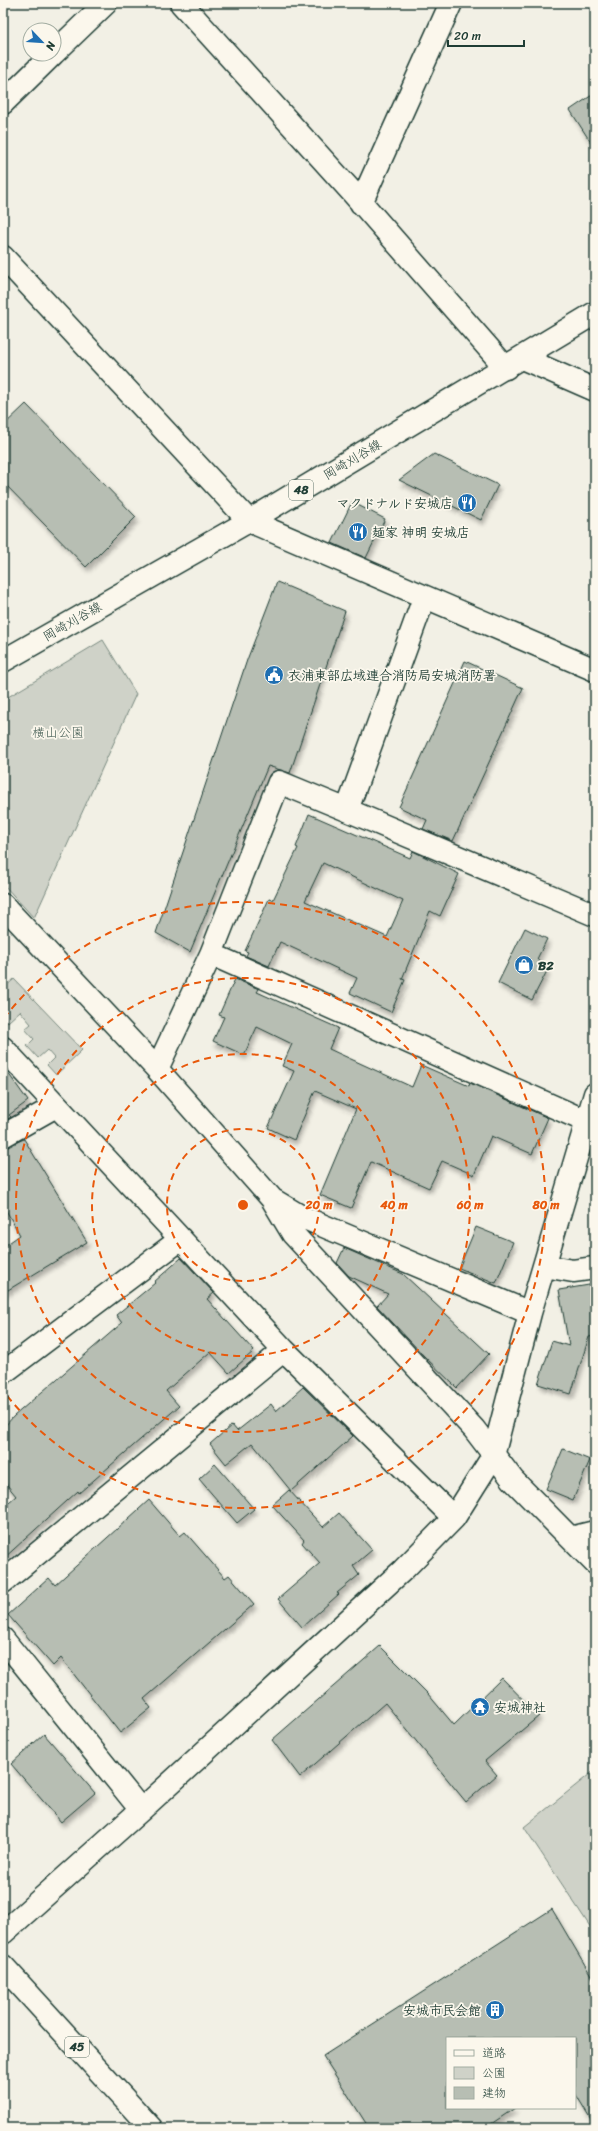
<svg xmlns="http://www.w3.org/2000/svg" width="598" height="2131" font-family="Sriracha,'Klee One',sans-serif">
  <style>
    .green { fill: #cfd2c8; stroke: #77887e }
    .building { fill: #b7beb3; stroke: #1f3d34; fill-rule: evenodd; filter: url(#shadow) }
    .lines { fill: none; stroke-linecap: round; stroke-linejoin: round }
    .minor-casing { stroke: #1f3d34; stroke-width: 25 }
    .major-casing { stroke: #1f3d34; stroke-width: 25 }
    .minor { stroke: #fbf7ec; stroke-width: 22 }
    .major { stroke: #fbf7ec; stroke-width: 22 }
    .ring { fill: none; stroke: #e8590c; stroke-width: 2; stroke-dasharray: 7 5 }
    .labels { text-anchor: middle; stroke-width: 3.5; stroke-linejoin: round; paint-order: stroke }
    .shield { fill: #fbf7ec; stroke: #61756b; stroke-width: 1 }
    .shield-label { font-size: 12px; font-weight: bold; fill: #1f3d34 }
    .street-label { font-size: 13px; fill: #1f3d34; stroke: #fbf7ec }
    .poi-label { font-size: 13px; font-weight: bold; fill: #1f3d34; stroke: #fbf7ec; text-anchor: start }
    .park-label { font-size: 13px; fill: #425b52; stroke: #fbf7ec }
    .centre { fill: #e8590c; stroke: #fbf7ec; stroke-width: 2 }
    .ring-label { font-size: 12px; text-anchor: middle; font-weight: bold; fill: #e8590c; stroke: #fbf7ec; stroke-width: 3.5; stroke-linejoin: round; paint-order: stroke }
  </style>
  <defs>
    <filter id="shadow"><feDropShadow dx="2.5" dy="4.5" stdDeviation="2" flood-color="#0004"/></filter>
  </defs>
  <rect width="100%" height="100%" fill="#f2f0e5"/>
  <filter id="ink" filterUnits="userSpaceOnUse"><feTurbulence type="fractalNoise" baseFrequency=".025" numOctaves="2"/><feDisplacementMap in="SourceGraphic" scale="8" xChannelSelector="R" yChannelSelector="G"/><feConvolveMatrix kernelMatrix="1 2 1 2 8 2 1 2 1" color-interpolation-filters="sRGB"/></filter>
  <g filter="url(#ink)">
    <path class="green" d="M 103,640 L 136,694 L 34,918 L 3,884 L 3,700 Z
      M 14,979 L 82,1050 L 56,1075 L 47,1065 L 54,1058 L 47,1050 L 38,1058 L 27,1046 L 34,1039 L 25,1029 L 31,1024 L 20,1011 L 8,1022 L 3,1017 L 3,989 Z
      M 595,1770 L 595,1934 L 524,1827 Z"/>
    <path class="building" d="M 595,93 L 595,149 L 570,110 Z
      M 26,404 L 136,517 L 86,567 L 3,482 L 3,426 Z
      M 434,454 L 498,485 L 481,520 L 399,480 Z
      M 352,502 L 385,519 L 366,558 L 332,543 Z
      M 277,582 L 345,611 L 290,773 L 268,766 L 190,952 L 156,933 L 247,660 Z
      M 465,661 L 523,688 L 453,841 L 423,829 L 427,820 L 399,807 Z
      M 309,814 L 410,858 L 413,851 L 459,874 L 440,916 L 430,911 L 402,979 L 405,980 L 391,1012 L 350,993 L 357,978 L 280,942 L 269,966 L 246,956 L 248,952 L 245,951 L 269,899 L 273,900 L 298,848 L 296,847 ZM 323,863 L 403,901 L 387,937 L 305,901 Z
      M 525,928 L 547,939 L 537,959 L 547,971 L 532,1000 L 498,983 Z
      M 235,979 L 259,989 L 257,992 L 338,1028 L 329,1049 L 412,1087 L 421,1065 L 469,1086 L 470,1083 L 548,1118 L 532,1154 L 491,1136 L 474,1175 L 442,1161 L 429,1188 L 371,1162 L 351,1208 L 320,1195 L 356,1109 L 315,1091 L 294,1140 L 268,1128 L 294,1071 L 282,1066 L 292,1044 L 257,1027 L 244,1055 L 213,1041 L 224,1017 L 219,1015 Z
      M 3,1066 L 28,1101 L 9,1115 L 11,1117 L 3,1122 Z
      M 24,1139 L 87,1242 L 3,1293 L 3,1247 L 20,1235 L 3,1205 L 3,1148 Z
      M 476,1227 L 513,1242 L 496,1283 L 459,1268 Z
      M 344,1248 L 403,1274 L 489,1354 L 457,1388 L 424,1356 L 377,1306 L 388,1294 L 349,1276 L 337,1263 Z
      M 181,1258 L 214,1293 L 207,1299 L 254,1351 L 229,1373 L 210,1352 L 166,1391 L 179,1406 L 79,1493 L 78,1491 L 3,1559 L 3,1507 L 16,1496 L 3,1480 L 3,1428 L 14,1416 L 122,1323 L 116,1315 L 155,1283 L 154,1282 Z
      M 595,1284 L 595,1336 L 589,1337 L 571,1394 L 538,1384 L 552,1341 L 569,1346 L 559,1290 Z
      M 303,1387 L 353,1436 L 291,1491 L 252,1443 L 226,1464 L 210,1444 L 232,1425 L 237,1431 L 271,1404 L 276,1411 Z
      M 563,1449 L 590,1460 L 573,1500 L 546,1489 Z
      M 215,1464 L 254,1509 L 237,1523 L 199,1479 Z
      M 289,1490 L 323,1527 L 339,1513 L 372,1550 L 353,1566 L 359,1575 L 337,1593 L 339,1594 L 302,1627 L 278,1599 L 320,1563 L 302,1543 L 304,1540 L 272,1505 Z
      M 149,1500 L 180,1536 L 185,1532 L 225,1578 L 229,1575 L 254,1604 L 144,1699 L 151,1708 L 120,1733 L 61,1658 L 53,1666 L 8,1615 L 49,1578 L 55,1585 Z
      M 380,1646 L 428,1694 L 454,1725 L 502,1678 L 539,1716 L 485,1761 L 497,1775 L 466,1802 L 385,1703 L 300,1777 L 272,1740 Z
      M 44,1734 L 95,1793 L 61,1822 L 11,1764 Z
      M 552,1909 L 595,1982 L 595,2126 L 575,2093 L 575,2038 L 447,2038 L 447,2108 L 515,2108 L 485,2128 L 369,2128 L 323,2056 Z"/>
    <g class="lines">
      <defs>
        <path id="minor" d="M 181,3 L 352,192 L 506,368
          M 54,53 L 106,3
          M 3,103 L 53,54
          M 361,203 L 451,3
          M 3,257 L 249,521 L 595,670
          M 522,358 L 595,390
          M 347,810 L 595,915
          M 3,905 L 157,1069 L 272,1199 L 293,1234 L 474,1429 L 513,1480 L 595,1563
          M 211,954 L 588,1122
          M 3,1048 L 284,1350 L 454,1518
          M 157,1069 L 211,954 L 279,782 L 347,810 L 424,598
          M 3,1136 L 56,1106
          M 275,1201 L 300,1216 L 530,1313
          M 544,1266 L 573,1271 L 595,1268
          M 3,1373 L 181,1239
          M 571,1538 L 595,1532
          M 3,1582 L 284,1350
          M 3,1639 L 141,1810
          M 3,1933 L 141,1810 L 403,1570 L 454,1518 L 493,1456 L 530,1313 L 595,1094"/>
        <path id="major" d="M 3,661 L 249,521 L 595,313
          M 3,1966 L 151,2128"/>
      </defs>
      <use href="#minor" class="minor-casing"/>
      <use href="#major" class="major-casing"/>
      <use href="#minor" class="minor"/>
      <use href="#major" class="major"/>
    </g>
  </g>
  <g class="ring">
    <circle cx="243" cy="1205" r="76"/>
    <circle cx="243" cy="1205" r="151"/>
    <circle cx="243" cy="1205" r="227"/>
    <path d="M4 1018A303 303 0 1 1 4 1392"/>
  </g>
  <defs>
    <symbol id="restaurant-disc" viewBox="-11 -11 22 22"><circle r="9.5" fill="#1f6fb2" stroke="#fbf7ec"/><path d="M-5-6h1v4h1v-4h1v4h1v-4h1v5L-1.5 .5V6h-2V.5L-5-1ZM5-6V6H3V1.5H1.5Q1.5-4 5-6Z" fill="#fff"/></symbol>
    <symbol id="civic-disc" viewBox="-11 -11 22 22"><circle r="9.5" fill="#1f6fb2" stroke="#fbf7ec"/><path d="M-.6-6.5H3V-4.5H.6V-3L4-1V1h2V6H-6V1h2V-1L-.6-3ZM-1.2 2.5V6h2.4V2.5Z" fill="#fff"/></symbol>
    <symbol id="shop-disc" viewBox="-11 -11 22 22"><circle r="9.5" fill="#1f6fb2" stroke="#fbf7ec"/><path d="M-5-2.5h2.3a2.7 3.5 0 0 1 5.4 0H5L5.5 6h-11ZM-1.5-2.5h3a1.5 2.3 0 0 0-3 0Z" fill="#fff"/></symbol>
    <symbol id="temple-disc" viewBox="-11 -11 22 22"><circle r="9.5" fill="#1f6fb2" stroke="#fbf7ec"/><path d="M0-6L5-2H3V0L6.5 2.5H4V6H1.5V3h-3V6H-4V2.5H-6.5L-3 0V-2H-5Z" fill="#fff"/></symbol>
    <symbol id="building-disc" viewBox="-11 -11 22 22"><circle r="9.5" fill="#1f6fb2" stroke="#fbf7ec"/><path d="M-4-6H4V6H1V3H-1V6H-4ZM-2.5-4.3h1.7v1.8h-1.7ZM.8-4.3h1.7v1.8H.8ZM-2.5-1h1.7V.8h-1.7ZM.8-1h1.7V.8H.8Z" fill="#fff"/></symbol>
  </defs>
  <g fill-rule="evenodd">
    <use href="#restaurant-disc" x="456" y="492" width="22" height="22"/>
    <use href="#restaurant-disc" x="347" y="521" width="22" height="22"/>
    <use href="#civic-disc" x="263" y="664" width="22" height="22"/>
    <use href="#shop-disc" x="513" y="954" width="22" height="22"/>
    <use href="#temple-disc" x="469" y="1696" width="22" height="22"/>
    <use href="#building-disc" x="484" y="1999" width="22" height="22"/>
  </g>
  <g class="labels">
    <g class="shield">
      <rect x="289" y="480" width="24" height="20" rx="3"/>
      <rect x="65" y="2037" width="24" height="20" rx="3"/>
    </g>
    <g class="shield-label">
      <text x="301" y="494">48</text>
      <text x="77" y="2051">45</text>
    </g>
    <g class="street-label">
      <text transform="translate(352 459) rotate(-31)" y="5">岡崎刈谷線</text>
      <text transform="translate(72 621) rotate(-30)" y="5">岡崎刈谷線</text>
    </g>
    <g class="poi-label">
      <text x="453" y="508" text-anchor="end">マクドナルド安城店</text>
      <text x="372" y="537">麺家 神明 安城店</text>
      <text x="288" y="680">衣浦東部広域連合消防局安城消防署</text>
      <text x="538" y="970">B2</text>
      <text x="494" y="1712">安城神社</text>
      <text x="481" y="2015" text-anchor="end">安城市民会館</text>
    </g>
    <g class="park-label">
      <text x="58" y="737">横山公園</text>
    </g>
  </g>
  <circle cx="243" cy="1205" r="6" class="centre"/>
  <g class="ring-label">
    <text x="319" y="1209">20 m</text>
    <text x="394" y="1209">40 m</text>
    <text x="470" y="1209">60 m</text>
    <text x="546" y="1209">80 m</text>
  </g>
  <rect width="598" height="2131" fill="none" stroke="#fbf7ec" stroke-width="16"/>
  <rect x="8" y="8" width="582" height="2115" fill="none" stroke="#1f3d34" stroke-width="1.5" filter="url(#ink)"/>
  <rect x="446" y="2037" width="130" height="72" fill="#fbf7ec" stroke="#a3ada2"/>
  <rect x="454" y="2050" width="20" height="6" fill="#fbf7ec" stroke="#a3ada2"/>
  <text x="482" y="2057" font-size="12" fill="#1f3d34">道路</text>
  <rect x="454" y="2067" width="20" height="12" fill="#cfd2c8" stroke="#a3ada2"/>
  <text x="482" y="2077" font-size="12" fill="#1f3d34">公園</text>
  <rect x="454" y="2087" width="20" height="12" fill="#b7beb3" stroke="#a3ada2"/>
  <text x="482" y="2097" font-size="12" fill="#1f3d34">建物</text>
  <g transform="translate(42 42) rotate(115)"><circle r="19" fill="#fbf7ec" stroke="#a3ada2"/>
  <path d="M0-3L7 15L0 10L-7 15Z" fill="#1f6fb2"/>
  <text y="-6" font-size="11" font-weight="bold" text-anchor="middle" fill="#1f3d34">N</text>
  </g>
  <path d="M448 40v6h76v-6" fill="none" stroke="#1f3d34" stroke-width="2"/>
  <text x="454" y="40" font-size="12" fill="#1f3d34" stroke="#fbf7ec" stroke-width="3" paint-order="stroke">20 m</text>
</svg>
